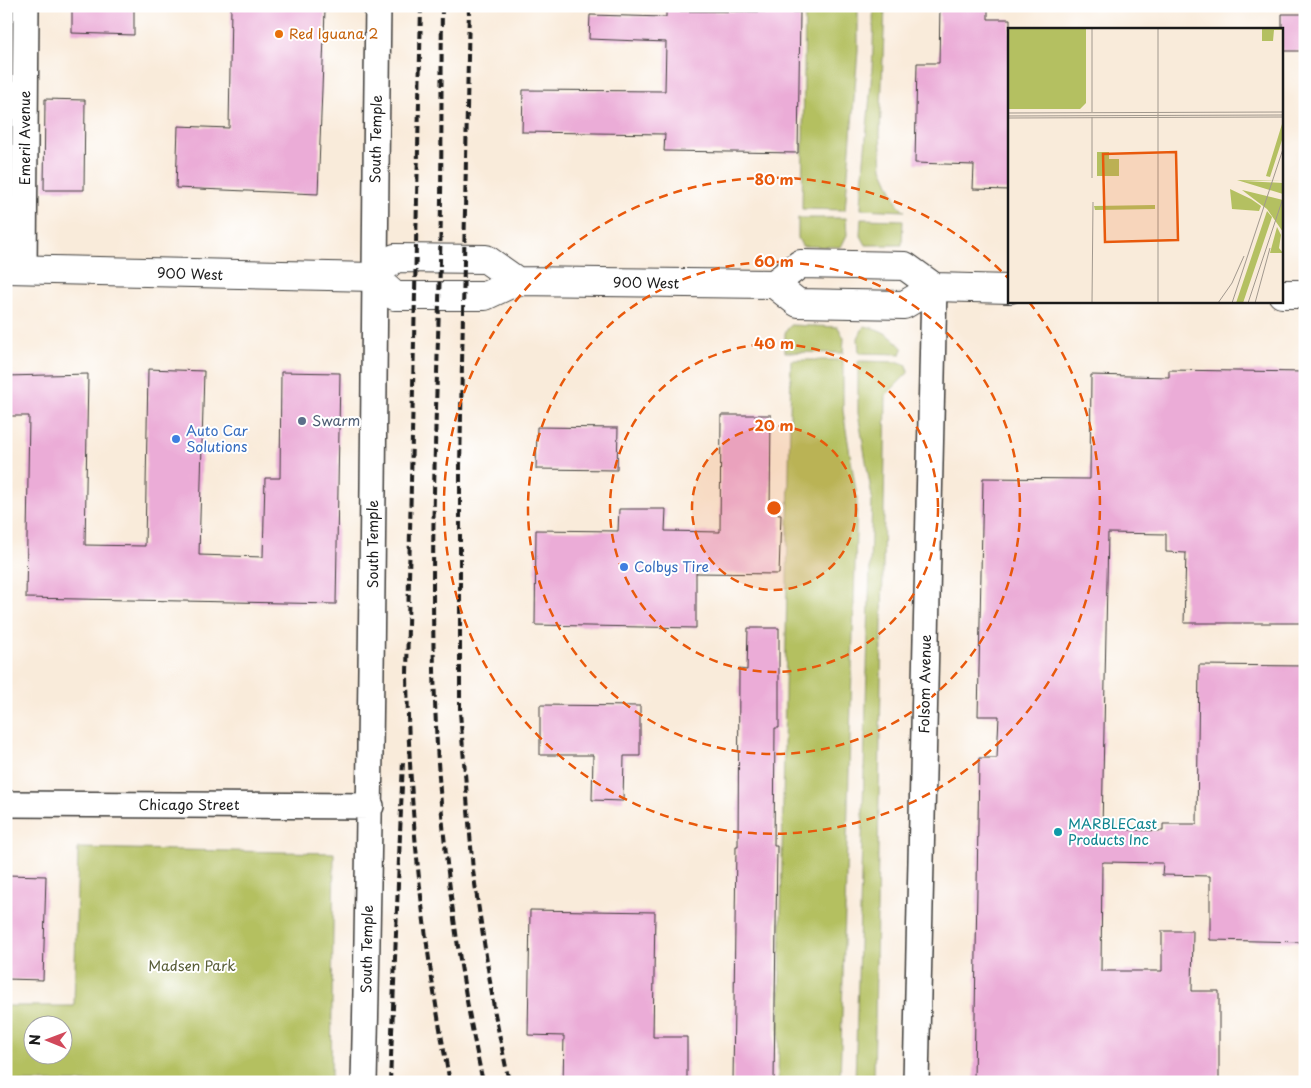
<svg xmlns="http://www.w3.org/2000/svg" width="1311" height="1088" font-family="'Playpen Sans',sans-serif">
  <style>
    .green { fill: #b4c061; stroke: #686e3e; fill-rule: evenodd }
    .building { fill: #ebacd7 }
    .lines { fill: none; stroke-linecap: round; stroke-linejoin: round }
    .minor-casing { stroke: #3d3b38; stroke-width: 28 }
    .secondary-casing { stroke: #3d3b38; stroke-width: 30 }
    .minor { stroke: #fff; stroke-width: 25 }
    .secondary { stroke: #fff; stroke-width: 28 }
    .rail { stroke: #1c1c1c; stroke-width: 4; stroke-dasharray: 8 4; stroke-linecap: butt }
    .ring { fill: none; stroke: #e8590c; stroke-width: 2.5; stroke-dasharray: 9 6 }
    .food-dot { fill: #e8710a; stroke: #fff; stroke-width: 2 }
    .service-dot { fill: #5c6f8a; stroke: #fff; stroke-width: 2 }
    .shop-dot { fill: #3f7fe0; stroke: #fff; stroke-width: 2 }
    .culture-dot { fill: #0f9aa8; stroke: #fff; stroke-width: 2 }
    .labels { text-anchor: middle; stroke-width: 4; stroke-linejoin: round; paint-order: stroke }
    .food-label { font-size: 14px; fill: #c56008; stroke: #fff; text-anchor: start }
    .street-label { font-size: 14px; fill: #1c1c1c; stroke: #fff }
    .service-label { font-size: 14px; fill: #4e5e75; stroke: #fff; text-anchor: start }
    .shop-label { font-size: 14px; fill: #366cbe; stroke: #fff; text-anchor: start }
    .culture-label { font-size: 14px; fill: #0d838f; stroke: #fff; text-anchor: start }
    .park-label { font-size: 14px; fill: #595e38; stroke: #fff }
    .inset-road { fill: none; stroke: #a1988e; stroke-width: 1 }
    .view { fill: #e8590c; fill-opacity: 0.15; stroke: #e8590c; stroke-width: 2.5 }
    .inset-edge { fill: none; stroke: #1c1c1c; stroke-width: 2.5 }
    .centre { fill: #e8590c; stroke: #fff; stroke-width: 2.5 }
    .ring-label { font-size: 15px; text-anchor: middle; font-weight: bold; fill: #e8590c; stroke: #fff; stroke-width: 4; stroke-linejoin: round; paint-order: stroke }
  </style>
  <rect width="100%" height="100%" fill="#fff"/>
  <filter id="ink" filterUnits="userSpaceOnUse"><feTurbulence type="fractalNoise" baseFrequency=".02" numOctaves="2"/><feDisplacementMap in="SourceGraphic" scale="10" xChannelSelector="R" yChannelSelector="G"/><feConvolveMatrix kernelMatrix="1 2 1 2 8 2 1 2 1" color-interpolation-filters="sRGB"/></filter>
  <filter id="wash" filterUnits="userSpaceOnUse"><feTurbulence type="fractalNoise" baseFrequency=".0096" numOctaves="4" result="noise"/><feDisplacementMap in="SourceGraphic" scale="20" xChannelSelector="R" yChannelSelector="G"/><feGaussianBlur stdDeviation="1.12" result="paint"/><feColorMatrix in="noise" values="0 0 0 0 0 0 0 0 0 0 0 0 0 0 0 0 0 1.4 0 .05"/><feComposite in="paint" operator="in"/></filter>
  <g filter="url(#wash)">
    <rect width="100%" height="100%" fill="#f9ebda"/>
    <path class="green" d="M 805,6 L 858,6 L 858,51 L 845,210 L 802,209 Z
      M 873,6 L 885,6 L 880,134 L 882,168 L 898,204 L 905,211 L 861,209 C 863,142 876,74 873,6 Z
      M 798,218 L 846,218 L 847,235 L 841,247 L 802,246 L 798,238 Z
      M 861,219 L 903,220 L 902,245 L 866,245 L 860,234 Z
      M 790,325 L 838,327 L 844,338 L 843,353 L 785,352 L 785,333 Z
      M 864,326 C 882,329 892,336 903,349 L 901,354 L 859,353 L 858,338 Z
      M 791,360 L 843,360 L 843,411 L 857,497 L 840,1082 L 778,1082 Z
      M 858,361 L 899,362 L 907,365 L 908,373 L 886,395 L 874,1082 L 855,1082 L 872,497 L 858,413 Z
      M 78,848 L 334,853 L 331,1082 L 6,1082 L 6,1006 L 74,1006 ZM 32,1026 L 62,1026 L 62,1056 L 32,1056 Z"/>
    <g id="blocks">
      <path class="building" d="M 72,6 L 134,6 L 134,35 L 72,33 Z
        M 940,6 L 988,6 L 988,19 L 1010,19 L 1010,190 L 973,189 L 974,165 L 915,163 L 917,63 L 939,63 Z
        M 231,7 L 325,10 L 318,194 L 176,188 L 178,126 L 229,128 Z
        M 666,11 L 800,12 L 798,153 L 664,151 L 665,134 L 522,132 L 523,90 L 665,91 L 666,42 L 589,39 L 590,15 L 666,17 Z
        M 1282,14 L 1304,14 L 1304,51 L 1282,51 Z
        M 45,99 L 85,100 L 84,190 L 44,190 Z
        M 148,369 L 204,371 L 199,555 L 263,557 L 265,478 L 280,478 L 281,372 L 340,373 L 336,604 L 26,598 L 29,416 L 6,416 L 6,376 L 88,374 L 85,545 L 145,546 Z
        M 1169,370 L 1305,372 L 1305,623 L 1184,623 L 1186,553 L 1166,552 L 1166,534 L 1108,533 L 1102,829 L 1163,831 L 1163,824 L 1197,824 L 1199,665 L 1305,666 L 1305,942 L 1210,940 L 1210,876 L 1162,875 L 1163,863 L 1104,862 L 1102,863 L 1101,971 L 1162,971 L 1162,931 L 1193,931 L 1192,991 L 1219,991 L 1219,1082 L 974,1081 L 979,758 L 997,758 L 999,716 L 978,716 L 983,478 L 1090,479 L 1091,375 L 1169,377 Z
        M 721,415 L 771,415 L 770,513 L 781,514 L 779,574 L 696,573 L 696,628 L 535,625 L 536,530 L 618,531 L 619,509 L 666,509 L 665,531 L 720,532 Z
        M 537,427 L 618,428 L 617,470 L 536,469 Z
        M 748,628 L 779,628 L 779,728 L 775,728 L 774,846 L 777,846 L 774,1082 L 733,1082 L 736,846 L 738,846 L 739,669 L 747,670 Z
        M 540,705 L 640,706 L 640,756 L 624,756 L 623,801 L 592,800 L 593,755 L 540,755 Z
        M 6,875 L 46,876 L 43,980 L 6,979 Z
        M 530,910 L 655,912 L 653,1037 L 687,1037 L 687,1082 L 563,1082 L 564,1036 L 528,1035 Z"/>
    </g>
  </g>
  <g filter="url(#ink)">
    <use href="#blocks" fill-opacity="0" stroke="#3d3b38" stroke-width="1"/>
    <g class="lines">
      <defs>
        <path id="minor" d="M 24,270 L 26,6
          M 6,804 L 371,806
          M 364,1082 C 373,723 373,365 378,6
          M 916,1082 L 934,287"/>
        <path id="secondary" d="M 6,269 L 374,277 L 395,296 L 485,296 L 517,281 L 774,284 L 798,303 L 904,305 L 934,287 L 1010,289
          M 374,277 L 395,258 L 486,259 L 517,281
          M 774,284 L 800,264 L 905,266 L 934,287
          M 1282,294 L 1305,294"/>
      </defs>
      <use href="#minor" class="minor-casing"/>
      <use href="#secondary" class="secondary-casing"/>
      <use href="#minor" class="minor"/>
      <use href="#secondary" class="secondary"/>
      <path class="rail" d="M 421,6 L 407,674 C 409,812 423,947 450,1082
        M 442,6 C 441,91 442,176 440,261 C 436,441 426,623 441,803 C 449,897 463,990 483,1082
        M 469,6 L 460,466 L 460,712 L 473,871 L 495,1014 L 509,1082
        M 390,1082 L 403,760"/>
    </g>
  </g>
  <circle cx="774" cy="508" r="82" fill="#e8590c" fill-opacity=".12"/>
  <g class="ring">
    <circle cx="774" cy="508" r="82"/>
    <circle cx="774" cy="508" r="164"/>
    <circle cx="774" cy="508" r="246"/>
    <path d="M1029 302A328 328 0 1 1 1008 278"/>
  </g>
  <circle class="food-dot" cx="279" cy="34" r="5"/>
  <circle class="service-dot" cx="302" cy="421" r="5"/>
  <g class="shop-dot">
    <circle cx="176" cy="439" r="5"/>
    <circle cx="624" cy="567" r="5"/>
  </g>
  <circle class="culture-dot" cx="1058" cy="832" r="5"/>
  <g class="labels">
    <g class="food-label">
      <text x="289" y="39">Red Iguana 2</text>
    </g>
    <g class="street-label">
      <text transform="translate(25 138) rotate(-90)" y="5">Emeril Avenue</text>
      <text transform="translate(376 139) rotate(-89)" y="5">South Temple</text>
      <text transform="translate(190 274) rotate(2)" y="5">900 West</text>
      <text transform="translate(646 283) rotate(1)" y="5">900 West</text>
      <text transform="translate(373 544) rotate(-90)" y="5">South Temple</text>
      <text transform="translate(925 684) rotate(-89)" y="5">Folsom Avenue</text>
      <text x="189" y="810">Chicago Street</text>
      <text transform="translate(367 949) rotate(-89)" y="5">South Temple</text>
    </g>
    <g class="service-label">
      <text x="312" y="426">Swarm</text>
    </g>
    <g class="shop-label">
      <text x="186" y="436">Auto Car<tspan x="186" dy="16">Solutions</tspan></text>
      <text x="634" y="572">Colbys Tire</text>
    </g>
    <g class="culture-label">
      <text x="1068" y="829">MARBLECast<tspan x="1068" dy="16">Products Inc</tspan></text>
    </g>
    <g class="park-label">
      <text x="192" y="971">Madsen Park</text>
    </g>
  </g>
  <g transform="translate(1008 28)">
    <rect width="275" height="275" fill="#f9ebda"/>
    <path d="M 0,0 L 78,0 L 78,75 L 72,81 L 0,81 ZM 254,0 L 275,0 L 275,2 L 266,2 L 265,13 L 254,13 ZM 274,96 L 275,109 L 262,149 L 258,148 ZM 89,124 L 101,124 L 101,131 L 111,131 L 111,148 L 89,148 ZM 229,152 L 275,153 L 236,153 L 275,155 L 275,166 ZM 222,161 L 243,171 L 253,178 L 251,183 L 224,181 ZM 234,162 L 275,172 L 275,204 L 259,181 ZM 86,178 L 147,177 L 147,181 L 87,182 ZM 259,183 L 264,189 L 235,275 L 228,275 ZM 269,199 L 273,207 L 271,220 L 275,225 L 262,225 Z" fill="#b4c061"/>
    <path class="inset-road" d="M 84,0 L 84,84M 150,0 L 150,275M 0,85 L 275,84M 0,88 L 275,87M 0,90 L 275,89M 84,150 L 84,89M 84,275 L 85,174M 210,275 L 224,255 L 236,228M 224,275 L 275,121M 240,275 L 275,170M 247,275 L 262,220"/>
    <path class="view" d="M 168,124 L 170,212 L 97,214 L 95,126 Z"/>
    <rect width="275" height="275" class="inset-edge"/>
  </g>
  <circle cx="774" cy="508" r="8" class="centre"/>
  <g class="ring-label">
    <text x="774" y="185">80 m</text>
    <text x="774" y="267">60 m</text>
    <text x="774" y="349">40 m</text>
    <text x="774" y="431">20 m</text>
  </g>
  <rect width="1311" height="1088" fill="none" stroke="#fff" stroke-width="25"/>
  <g transform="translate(48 1040) rotate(271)"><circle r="24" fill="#ffffff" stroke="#a4a4a4"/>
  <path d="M0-4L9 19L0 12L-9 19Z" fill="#d1495b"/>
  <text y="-8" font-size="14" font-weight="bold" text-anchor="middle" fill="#1c1c1c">N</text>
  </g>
</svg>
